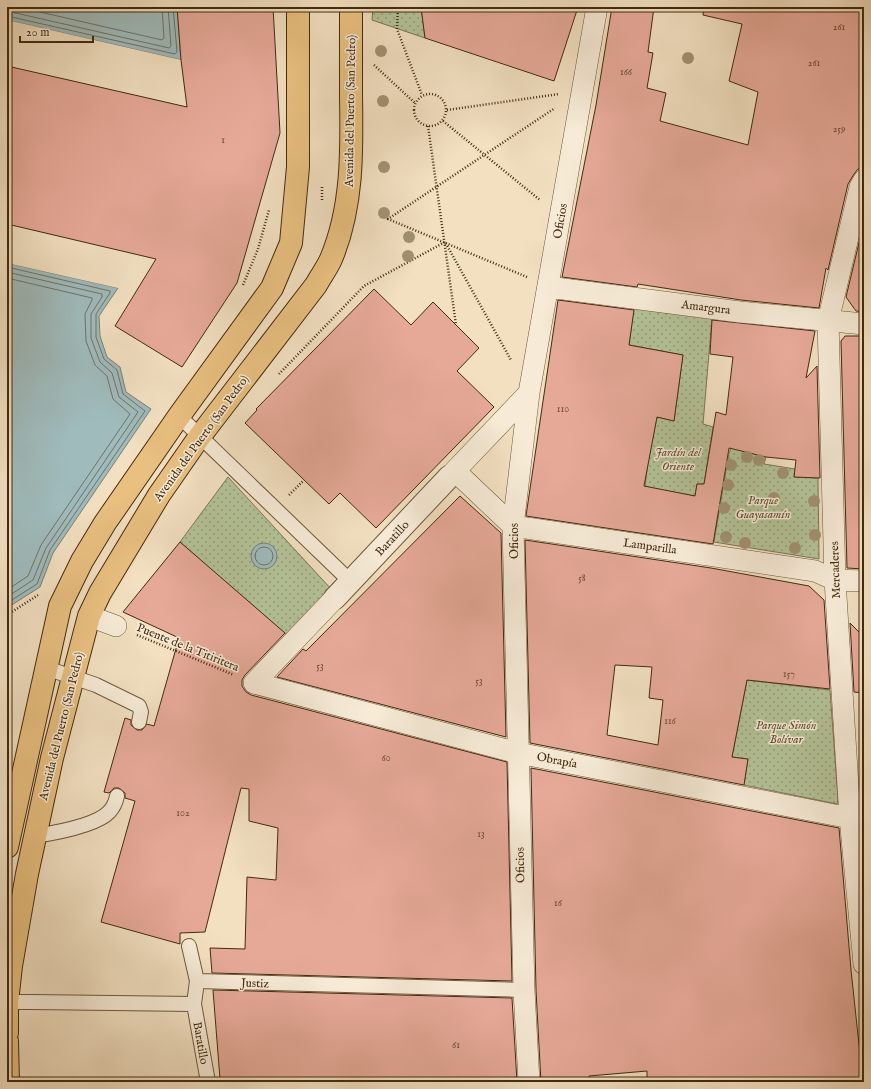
<svg xmlns="http://www.w3.org/2000/svg" width="871" height="1089" font-family="'IM FELL English',serif">
  <style>
    .park { fill: url(#park-dots); stroke: #7c7654 }
    .water { fill: #9fbbbc; stroke: #7a8177 }
    .pier { fill: #f2e0c1 }
    .lines { fill: none; stroke-linecap: round; stroke-linejoin: round }
    .shore { stroke: #717266; stroke-width: 1 }
    .building { fill: #e6a998; stroke: #432a0f; fill-rule: evenodd }
    .service-casing { stroke: #6f583c; stroke-width: 16 }
    .pedestrian-casing { stroke: #6f583c; stroke-width: 22 }
    .minor-casing { stroke: #6f583c; stroke-width: 24 }
    .primary-casing { stroke: #432a0f; stroke-width: 24 }
    .path { stroke: #432a0f; stroke-width: 2.5; stroke-dasharray: 1 2; stroke-linecap: butt }
    .service { stroke: #f7ebd7; stroke-width: 14 }
    .pedestrian { stroke: #f7ebd7; stroke-width: 21 }
    .minor { stroke: #f7ebd7; stroke-width: 22 }
    .primary { stroke: #e9c080; stroke-width: 22 }
    .tree { fill: #a19172 }
    .labels { text-anchor: middle; stroke-width: 3; stroke-linejoin: round; paint-order: stroke }
    .number-label { font-size: 10px; fill: #6c4a31 }
    .street-label { font-size: 12px; fill: #432a0f; stroke: #f7ebd7 }
    .park-label { font-size: 12px; font-style: italic; fill: #5f5031; stroke: #f7ebd7 }
  </style>
  <defs>
    <pattern id="park-dots" width="8" height="8" patternUnits="userSpaceOnUse"><rect width="8" height="8" fill="#b4c398"/><path d="M2 2h.1M6 6h.1" fill="none" stroke="#949f7a" stroke-width="1.8" stroke-linecap="round"/></pattern>
  </defs>
  <rect width="100%" height="100%" fill="#f2e0c1"/>
  <filter id="stains"><feTurbulence type="fractalNoise" baseFrequency=".005" numOctaves="4"/><feColorMatrix values="0 0 0 0 .2 0 0 0 0 .09 0 0 0 0 .02 0 0 0 .5 -.17"/></filter>
  <radialGradient id="worn" r=".72"><stop offset=".6" stop-color="#630" stop-opacity="0"/><stop offset="1" stop-color="#630" stop-opacity=".3"/></radialGradient>
  <path class="park" d="M 373,7 L 421,7 L 425,38 L 372,20 Z
    M 634,307 L 712,318 L 703,424 L 713,427 L 704,484 L 697,484 L 695,496 L 645,487 L 648,461 L 657,417 L 674,421 L 683,355 L 629,345 Z
    M 731,448 L 766,457 L 764,464 L 795,469 L 794,477 L 818,478 L 819,559 L 714,542 L 729,453 Z
    M 228,477 L 332,590 L 288,636 L 180,542 Z
    M 747,680 L 830,690 L 838,800 L 837,804 L 744,785 L 748,759 L 732,757 Z
    M 304,1061 L 304,1082 L 220,1082 L 220,1079 L 279,1080 Z"/>
  <path class="water" d="M 7,7 L 177,7 L 181,60 L 7,20 Z
    M 7,263 L 118,288 L 99,316 L 100,336 L 107,357 L 120,367 L 126,392 L 151,409 L 53,553 L 40,587 L 7,608 Z
    M251 556a13 13 0 1 1 26 0a13 13 0 1 1-26 0Z"/>
  <path class="pier" d="M 7,20 L 181,60 L 181,62 L 7,22 Z
    M 7,261 L 119,287 L 118,288 L 7,263 Z"/>
  <g class="lines">
    <path class="shore" d="M 18,7 L 162,40 L 164,38 L 162,7
      M 7,11 L 169,48 L 171,46 L 168,7
      M 7,16 L 175,54 L 177,52 L 173,7
      M 7,267 L 110,291 L 110,293 L 96,314 L 96,337 L 104,359 L 117,370 L 123,394 L 145,411 L 50,550 L 37,584 L 7,603
      M 7,272 L 102,294 L 102,297 L 91,314 L 91,338 L 100,362 L 112,373 L 119,397 L 138,412 L 46,548 L 33,580 L 7,597
      M 7,278 L 92,298 L 92,300 L 85,314 L 86,341 L 95,365 L 107,376 L 113,399 L 130,414 L 41,545 L 28,576 L 7,590
      M255 556a9 9 0 1 1 18 0a9 9 0 1 1-18 0Z"/>
  </g>
  <path class="building" d="M 177,7 L 273,7 L 280,133 L 237,283 L 182,367 L 115,326 L 156,259 L 7,224 L 7,66 L 187,107 L 181,60 Z
    M 421,7 L 578,7 L 554,81 L 425,38 Z
    M 612,7 L 654,7 L 648,52 L 653,53 L 647,88 L 666,93 L 660,121 L 748,145 L 758,92 L 729,81 L 742,24 L 703,15 L 704,7 L 864,7 L 864,168 L 858,169 L 854,174 L 848,184 L 828,270 L 826,268 L 819,308 L 741,300 L 638,284 L 637,287 L 562,277 L 596,105 Z
    M 864,222 L 864,312 L 856,311 L 846,297 Z
    M 374,289 L 411,325 L 433,302 L 479,348 L 457,371 L 494,407 L 376,528 L 340,493 L 329,504 L 245,423 L 257,410 L 256,409 Z
    M 558,300 L 634,310 L 629,345 L 683,355 L 674,421 L 657,417 L 644,486 L 695,496 L 697,484 L 704,484 L 716,412 L 726,415 L 733,357 L 710,354 L 712,320 L 815,331 L 806,378 L 817,366 L 820,478 L 794,477 L 796,460 L 766,457 L 729,448 L 713,544 L 526,516 Z
    M 845,336 L 864,336 L 864,569 L 847,568 L 841,341 Z
    M 460,496 L 501,533 L 506,737 L 277,677 L 303,649 L 306,651 Z
    M 525,540 L 711,568 L 809,586 L 824,600 L 830,689 L 747,680 L 732,757 L 748,759 L 744,785 L 530,743 ZM 615,665 L 652,667 L 649,698 L 663,700 L 658,745 L 607,735 Z
    M 180,542 L 285,633 L 245,675 L 242,680 L 242,686 L 246,692 L 251,695 L 507,762 L 512,981 L 212,973 L 210,948 L 245,949 L 247,877 L 276,880 L 278,828 L 249,821 L 249,789 L 241,788 L 205,932 L 180,933 L 180,944 L 101,922 L 135,801 L 125,798 L 125,793 L 119,788 L 114,788 L 109,793 L 104,792 L 125,718 L 131,720 L 131,725 L 137,730 L 142,730 L 147,724 L 154,726 L 179,638 L 123,612 Z
    M 850,623 L 864,637 L 864,693 L 854,692 Z
    M 531,768 L 839,828 L 851,970 L 863,1082 L 647,1082 L 647,1071 L 589,1076 L 590,1082 L 541,1082 L 536,990 Z
    M 213,990 L 512,998 L 517,1082 L 304,1082 L 304,1081 L 220,1079 Z"/>
  <g class="lines">
    <defs>
      <path id="service" d="M 179,416 L 351,582
        M 46,668 L 96,685 L 139,706 L 141,712 L 139,722
        M 35,836 C 54,833 96,826 109,812 C 113,808 116,801 117,796
        M 197,981 L 524,990
        M 7,1002 L 31,1002 L 194,1004 L 197,981 L 189,946
        M 194,1004 L 208,1082"/>
      <path id="pedestrian" d="M 864,180 L 860,187 L 828,321 L 835,580 L 850,818 L 864,964
        M 548,287 L 740,312 L 864,324
        M 455,471 L 513,526 L 815,571 L 835,580 L 864,581
        M 449,477 L 529,393
        M 335,598 L 254,683 L 518,753 L 850,818 L 864,818
        M 89,616 L 116,626
        M 529,1082 L 524,990 L 513,526 L 529,393 L 597,7"/>
      <path id="minor" d="M 335,598 L 449,477"/>
      <path id="primary" d="M 7,847 L 60,606 L 82,561 L 105,523 L 179,416 L 272,288 L 291,243 L 298,167 L 298,7
        M 7,1033 L 7,1002 L 11,966 L 27,874 L 52,758 L 89,616 L 100,593 L 159,495 L 200,436 L 316,285 C 321,276 327,268 331,259 C 353,207 352,150 351,96 C 351,66 351,37 351,7
        M 7,1041 L 8,1082"/>
    </defs>
    <use href="#service" class="service-casing"/>
    <use href="#pedestrian" class="pedestrian-casing"/>
    <use href="#minor" class="minor-casing"/>
    <use href="#primary" class="primary-casing"/>
    <path class="path" d="M 398,7 L 397,29 L 422,95
      M 374,65 L 415,103
      M414 110a16 16 0 1 1 32 0a16 16 0 1 1-32 0Z
      M 447,110 L 559,94
      M 443,121 L 540,200
      M 428,126 L 456,325
      M 322,200 L 322,185
      M 527,277 L 388,219 L 555,108
      M 243,285 L 258,249 L 269,210
      M 279,374 L 364,286 L 445,242 L 511,360
      M 289,495 L 304,480
      M 7,615 L 38,595
      M 137,635 L 234,675"/>
    <use href="#service" class="service"/>
    <use href="#pedestrian" class="pedestrian"/>
    <use href="#minor" class="minor"/>
    <use href="#primary" class="primary"/>
  </g>
  <g class="tree">
    <circle cx="381" cy="51" r="6"/>
    <circle cx="688" cy="58" r="6"/>
    <circle cx="383" cy="101" r="6"/>
    <circle cx="384" cy="167" r="6"/>
    <circle cx="384" cy="213" r="6"/>
    <circle cx="409" cy="237" r="6"/>
    <circle cx="408" cy="256" r="6"/>
    <circle cx="747" cy="457" r="6"/>
    <circle cx="759" cy="460" r="6"/>
    <circle cx="731" cy="465" r="6"/>
    <circle cx="783" cy="473" r="6"/>
    <circle cx="728" cy="485" r="6"/>
    <circle cx="774" cy="498" r="6"/>
    <circle cx="814" cy="501" r="6"/>
    <circle cx="724" cy="508" r="6"/>
    <circle cx="815" cy="535" r="6"/>
    <circle cx="726" cy="537" r="6"/>
    <circle cx="745" cy="543" r="6"/>
    <circle cx="795" cy="548" r="6"/>
  </g>
  <g class="labels">
    <g class="number-label">
      <text x="839" y="30">261</text>
      <text x="814" y="66">261</text>
      <text x="626" y="75">166</text>
      <text x="839" y="132">259</text>
      <text x="223" y="143">1</text>
      <text x="563" y="412">110</text>
      <text x="582" y="581">58</text>
      <text x="320" y="669">53</text>
      <text x="789" y="677">157</text>
      <text x="479" y="684">53</text>
      <text x="670" y="724">116</text>
      <text x="386" y="761">60</text>
      <text x="183" y="816">102</text>
      <text x="481" y="837">13</text>
      <text x="558" y="906">16</text>
      <text x="456" y="1048">61</text>
    </g>
    <g class="street-label">
      <text transform="translate(350 111) rotate(-89)" y="4">Avenida del Puerto (San Pedro)</text>
      <text transform="translate(560 221) rotate(-80)" y="4">Oficios</text>
      <text transform="translate(706 307) rotate(7)" y="4">Amargura</text>
      <text transform="translate(201 438) rotate(-54)" y="4">Avenida del Puerto (San Pedro)</text>
      <text transform="translate(392 538) rotate(-47)" y="4">Baratillo</text>
      <text transform="translate(514 541) rotate(-90)" y="4">Oficios</text>
      <text transform="translate(650 546) rotate(8)" y="4">Lamparilla</text>
      <text transform="translate(835 570) rotate(-92)" y="4">Mercaderes</text>
      <text transform="translate(188 647) rotate(22)" y="4">Puente de la Titiritera</text>
      <text transform="translate(61 726) rotate(-76)" y="4">Avenida del Puerto (San Pedro)</text>
      <text transform="translate(557 760) rotate(11)" y="4">Obrapía</text>
      <text transform="translate(520 865) rotate(-91)" y="4">Oficios</text>
      <text transform="translate(255 983) rotate(2)" y="4">Justiz</text>
      <text transform="translate(201 1043) rotate(80)" y="4">Baratillo</text>
    </g>
    <g class="park-label">
      <text x="678" y="456">Jardín del<tspan x="678" dy="14">Oriente</tspan></text>
      <text x="763" y="504">Parque<tspan x="763" dy="14">Guayasamín</tspan></text>
      <text x="786" y="729">Parque Simón<tspan x="786" dy="14">Bolívar</tspan></text>
    </g>
  </g>
  <rect width="871" height="1089" fill="none" stroke="#f2e0c1" stroke-width="24"/>
  <rect x="8" y="8" width="855" height="1073" fill="none" stroke="#432a0f" stroke-width="2"/>
  <rect x="12" y="12" width="847" height="1065" fill="none" stroke="#432a0f"/>
  <path d="M20 36v6h73v-6" fill="none" stroke="#432a0f" stroke-width="2"/>
  <text x="26" y="36" font-size="12" fill="#432a0f" stroke="#f7ebd7" stroke-width="3" paint-order="stroke">20 m</text>
  <rect width="100%" height="100%" filter="url(#stains)"/>
  <rect width="100%" height="100%" fill="url(#worn)"/>
</svg>
